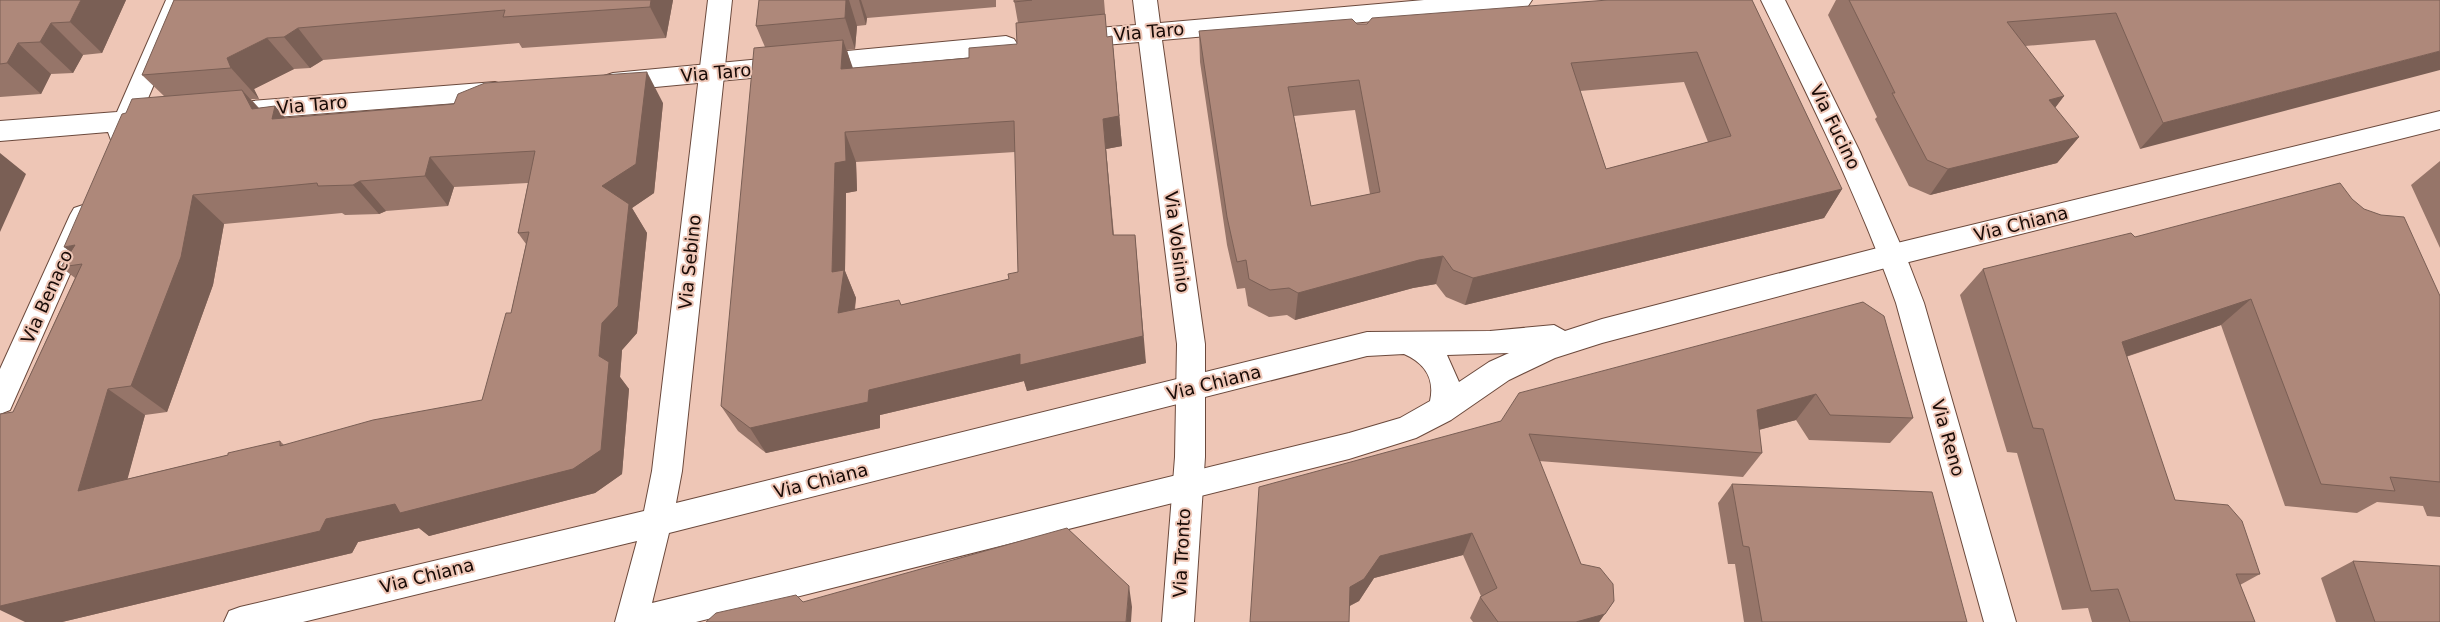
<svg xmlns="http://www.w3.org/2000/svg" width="2440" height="622" font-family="'DejaVu Sans',sans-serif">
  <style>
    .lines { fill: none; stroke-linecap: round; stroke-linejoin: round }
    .street-casing { stroke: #6b493c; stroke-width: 2 }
    .secondary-casing { stroke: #6b493c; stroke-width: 2 }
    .street { fill: #fff; fill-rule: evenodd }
    .secondary { fill: #fff; fill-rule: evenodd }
    .wall { fill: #967569; fill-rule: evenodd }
    .shaded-wall { fill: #7a5f55 }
    .building { fill: #ae887a; stroke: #7a5f55; fill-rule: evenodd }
    .labels { text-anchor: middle; stroke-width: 4; stroke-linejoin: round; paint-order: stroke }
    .street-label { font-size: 18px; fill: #180a06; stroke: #eec6b6 }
  </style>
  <rect width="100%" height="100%" fill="#eec6b6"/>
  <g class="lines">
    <defs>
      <path id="street" d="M 166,0 L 190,0 L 143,110 L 157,109 L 166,111 L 169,118 L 166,125 L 134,129 L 129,140 L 120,143 L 111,140 L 108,132 L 0,141 L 0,121 L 117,112 Z
        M 1133,0 L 1157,0 L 1160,23 L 1424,0 L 1532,0 L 1528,6 L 1520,8 L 1162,40 L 1205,344 L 1205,457 L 1194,622 L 1162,622 L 1175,457 L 1177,344 L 1139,42 L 1071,48 L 1063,45 L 1059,39 L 1063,33 L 1071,30 L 1136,25 Z
        M 1761,0 L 1785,0 L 1859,150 L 1909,264 L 1924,303 L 2016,622 L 1984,622 L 1896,303 C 1859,198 1810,100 1761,0 Z
        M 1006,36 L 1014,39 L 1018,45 L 1014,51 L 1006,54 L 613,91 L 604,88 L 601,82 L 604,76 L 613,73 Z
        M 495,82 L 504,85 L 507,91 L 504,97 L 495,100 L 239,120 L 230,118 L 227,111 L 230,104 L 239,102 Z
        M 83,205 L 92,208 L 96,215 L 10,410 L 0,414 L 0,369 L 70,215 L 74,208 Z"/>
      <path id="secondary" d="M 708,0 L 732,0 L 682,471 L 676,503 L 1367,332 L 1490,331 L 1554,325 L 1565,331 L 1602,319 L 1893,244 L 2440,111 L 2440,129 L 1893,266 L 1602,343 L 1555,358 L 1509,380 L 1451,420 L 1416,438 L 1349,459 L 696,622 L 615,622 L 637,541 L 303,622 L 224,622 L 229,611 L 240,607 L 644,511 L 652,471 ZM 1509,353 L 1489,362 L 1459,382 L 1447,355 ZM 1404,354 C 1425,363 1435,379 1430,401 L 1400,418 L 1349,433 L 652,603 L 669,533 L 1367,356 Z"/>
    </defs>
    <use href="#street" class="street-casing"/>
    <use href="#secondary" class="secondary-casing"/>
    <use href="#street" class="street"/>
    <use href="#secondary" class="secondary"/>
  </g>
  <path class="wall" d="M 0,0 L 126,0 L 102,53 L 83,55 L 73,73 L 51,74 L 41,94 L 0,97 Z
    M 174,0 L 673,0 L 666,38 L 522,48 L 519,43 L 323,60 L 310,68 L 294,69 L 254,89 L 259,99 L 251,99 L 259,108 L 275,106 L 285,118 L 663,103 L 654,193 L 632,208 L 647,233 L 637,333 L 622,350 L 620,377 L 629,389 L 622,474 L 595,493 L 429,536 L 419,528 L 358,542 L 352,553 L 62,622 L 25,622 L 13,412 L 75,278 L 61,267 L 70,252 L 126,113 L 164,96 L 142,75 ZM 528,183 L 518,233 L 526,244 L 511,313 L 482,400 L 284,445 L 280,441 L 228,455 L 127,479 L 145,415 L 167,412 L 213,285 L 224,224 L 342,213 L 345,215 L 379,214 L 386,211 L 448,206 L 454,187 Z
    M 759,0 L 996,0 L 996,7 L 867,18 L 866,25 L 857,26 L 855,49 L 847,50 L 852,68 L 969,58 L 1017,44 L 1018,23 L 1014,0 L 1104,0 L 1107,37 L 1112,36 L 1122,146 L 1106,149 L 1114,235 L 1146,363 L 1027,391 L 1024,381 L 880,415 L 880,428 L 766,453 L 738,431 L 721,406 L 765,47 L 756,26 ZM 1015,152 L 1018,272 L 1009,279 L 901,305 L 855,310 L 856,298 L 845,271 L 846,193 L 857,191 L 856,162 Z
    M 1752,0 L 1842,189 L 1824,218 L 1465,305 L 1446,297 L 1436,284 L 1413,288 L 1295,320 L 1287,315 L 1269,317 L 1248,306 L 1245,288 L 1237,289 L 1227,245 L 1200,62 L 1199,31 L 1367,24 ZM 1684,82 L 1708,142 L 1606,169 L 1580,91 ZM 1355,110 L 1370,194 L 1311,206 L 1294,116 Z
    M 1836,0 L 2440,0 L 2140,149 L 2095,40 L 2025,46 L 2064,96 L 2055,108 L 2079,137 L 2057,163 L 1930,195 L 1909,186 L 1875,119 L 1877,117 L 1828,15 Z
    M 2440,161 L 2440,248 L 2411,185 Z
    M 2352,199 L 2440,296 L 2440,517 L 2427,516 L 2423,506 L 2377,502 L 2357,513 L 2285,506 L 2221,325 L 2126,357 L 2175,500 L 2260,574 L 2240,585 L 2255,622 L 2092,622 L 2088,608 L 2062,610 L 2017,453 L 2007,452 L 1960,295 L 1983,269 L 2135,237 Z
    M 1863,302 L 1913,418 L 1890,443 L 1809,440 L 1796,420 L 1759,430 L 1762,453 L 1743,477 L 1539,461 L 1581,564 L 1614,601 L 1599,622 L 1473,622 L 1470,618 L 1480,597 L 1481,596 L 1463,555 L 1374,578 L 1359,601 L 1350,606 L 1250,622 L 1501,421 Z
    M 1732,484 L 1967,622 L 1744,622 L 1735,564 L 1728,564 L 1718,503 Z
    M 2353,561 L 2440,622 L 2336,622 L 2321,578 Z"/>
  <path class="shaded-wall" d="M 81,0 L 126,0 L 102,53 L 70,22 Z
    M 651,0 L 673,0 L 666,38 L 650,7 Z
    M 846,0 L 849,0 L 857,26 L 855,49 L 845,18 Z
    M 859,0 L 861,0 L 867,18 L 866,25 Z
    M 51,23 L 83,55 L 73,73 L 40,42 Z
    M 298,28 L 323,60 L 310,68 L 284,37 Z
    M 1112,36 L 1122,146 L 1106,149 L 1116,264 L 1103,119 Z
    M 267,38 L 294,69 L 254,89 L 259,99 L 231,68 L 227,58 Z
    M 843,40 L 854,71 L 841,69 Z
    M 18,43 L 51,74 L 41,94 L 7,63 Z
    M 2440,51 L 2440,70 L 2140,149 L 2163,123 Z
    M 647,72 L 663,103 L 654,193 L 632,208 L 647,233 L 637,333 L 622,350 L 620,377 L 629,389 L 622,474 L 595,493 L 429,536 L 419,528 L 358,542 L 352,553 L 62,622 L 25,622 L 0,610 L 0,606 L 599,356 L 602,186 Z
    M 242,90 L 270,121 L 252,109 Z
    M 2064,96 L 2044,122 L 2049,100 Z
    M 275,106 L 302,137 L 272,119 Z
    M 845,132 L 856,162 L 857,191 L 846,193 L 845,271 L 856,298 L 850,340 L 838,313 L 832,272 L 835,163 Z
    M 2079,137 L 2057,163 L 1930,195 L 1948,169 Z
    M 0,153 L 26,174 L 0,232 Z
    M 430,157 L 454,187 L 448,206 L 425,176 Z
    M 360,181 L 386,211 L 379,214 L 353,185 Z
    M 1842,189 L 1824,218 L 1465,305 L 1473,278 Z
    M 193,195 L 224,224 L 213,285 L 167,412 L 131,386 Z
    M 1135,235 L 1146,363 L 1027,391 L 1024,381 L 880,415 L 880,428 L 766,453 L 750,428 L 869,390 Z
    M 75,245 L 99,275 L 64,247 Z
    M 1443,256 L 1436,284 L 1413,288 L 1295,320 L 1298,293 L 1419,260 Z
    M 2251,299 L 2221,325 L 2094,367 L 2122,342 Z
    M 108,389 L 145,415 L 118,514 L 78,491 Z
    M 1816,394 L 1796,420 L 1739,435 L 1757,410 Z
    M 1472,533 L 1463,555 L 1374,578 L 1359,601 L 1345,608 L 1350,587 L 1380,556 Z
    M 1129,586 L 1132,607 L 1131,622 L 1126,622 Z
    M 1614,601 L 1599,622 L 1576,622 Z"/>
  <path class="building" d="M 0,0 L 81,0 L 70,22 L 51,23 L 40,42 L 18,43 L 7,63 L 0,64 Z
    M 174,0 L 651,0 L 650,7 L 503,17 L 505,10 L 298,28 L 284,37 L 267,38 L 227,58 L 231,68 L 142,75 Z
    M 759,0 L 846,0 L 845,18 L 756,26 Z
    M 1014,0 L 1032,0 L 1014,2 Z
    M 1608,0 L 1752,0 L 1842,189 L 1473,278 L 1453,270 L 1443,256 L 1419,260 L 1298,293 L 1289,288 L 1270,290 L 1249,279 L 1246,260 L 1237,262 L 1227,217 L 1199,31 L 1352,19 L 1357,24 L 1367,24 L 1372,18 ZM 1697,52 L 1731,136 L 1606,169 L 1571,63 ZM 1359,80 L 1380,192 L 1311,206 L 1288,87 Z
    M 1849,0 L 2440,0 L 2440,51 L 2163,123 L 2116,13 L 2007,22 L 2064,96 L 2049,100 L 2079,137 L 1948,169 L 1927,160 L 1892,93 L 1895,93 Z
    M 1105,14 L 1107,37 L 1112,36 L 1119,116 L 1103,119 L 1113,235 L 1135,235 L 1143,336 L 1020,365 L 1020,354 L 869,390 L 868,402 L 750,428 L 721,406 L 754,48 L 843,40 L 841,69 L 969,58 L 969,48 L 1017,44 L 1016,23 ZM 1014,121 L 1018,272 L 1008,274 L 1009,279 L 901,305 L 899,300 L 838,313 L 844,270 L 832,272 L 835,163 L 846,161 L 845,132 Z
    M 647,72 L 636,164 L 602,186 L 629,204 L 618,306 L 602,323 L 599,356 L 609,362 L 601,450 L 573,469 L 400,513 L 395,504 L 326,519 L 320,531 L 0,606 L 0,414 L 13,412 L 82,264 L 61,267 L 75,245 L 64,247 L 122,114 L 126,113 L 132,99 L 242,90 L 252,109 L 275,106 L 272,119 L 454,104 L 458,94 L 485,83 ZM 535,151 L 518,233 L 529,232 L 511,313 L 506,313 L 482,400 L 373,420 L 280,446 L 280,441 L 228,453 L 228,455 L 78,491 L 108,389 L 131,386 L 181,257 L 193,195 L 317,183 L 318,186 L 353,185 L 360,181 L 425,176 L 430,157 Z
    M 2340,183 L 2352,199 L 2364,209 L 2381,215 L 2404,217 L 2440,296 L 2440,482 L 2390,477 L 2395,491 L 2321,484 L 2251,299 L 2122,342 L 2175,500 L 2228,505 L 2242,521 L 2260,574 L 2236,574 L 2255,622 L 2130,622 L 2118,589 L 2091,591 L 2043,429 L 2033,428 L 1983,269 L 2131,233 L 2135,237 Z
    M 1863,302 L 1884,316 L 1913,418 L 1830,415 L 1816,394 L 1757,410 L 1762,453 L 1529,434 L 1581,564 L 1600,568 L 1613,584 L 1614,601 L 1605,614 L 1576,622 L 1498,622 L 1480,597 L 1497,588 L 1472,533 L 1380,556 L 1364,579 L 1350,587 L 1349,622 L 1250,622 L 1259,487 L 1501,421 L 1519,393 Z
    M 1732,484 L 1932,492 L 1967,622 L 1762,622 L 1749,547 L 1743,546 Z
    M 1067,528 L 1129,586 L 1126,622 L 706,622 L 716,613 L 796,595 L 803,602 Z
    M 2353,561 L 2440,566 L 2440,622 L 2375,622 Z"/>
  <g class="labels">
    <g class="street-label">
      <text transform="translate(1149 32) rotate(-5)" y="6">Via Taro</text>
      <text transform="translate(716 73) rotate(-5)" y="6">Via Taro</text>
      <text transform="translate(312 105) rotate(-5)" y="6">Via Taro</text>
      <text transform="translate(1835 127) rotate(64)" y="6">Via Fucino</text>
      <text transform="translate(2021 224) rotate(-14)" y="6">Via Chiana</text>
      <text transform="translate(1177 242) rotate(83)" y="6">Via Volsinio</text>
      <text transform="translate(690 262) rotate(-84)" y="6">Via Sebino</text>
      <text transform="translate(47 297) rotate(-66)" y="6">Via Benaco</text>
      <text transform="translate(1214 383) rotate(-14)" y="6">Via Chiana</text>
      <text transform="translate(1948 438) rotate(74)" y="6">Via Reno</text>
      <text transform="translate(821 481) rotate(-14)" y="6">Via Chiana</text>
      <text transform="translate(1182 553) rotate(-87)" y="6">Via Tronto</text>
      <text transform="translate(427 576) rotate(-14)" y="6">Via Chiana</text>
    </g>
  </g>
</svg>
